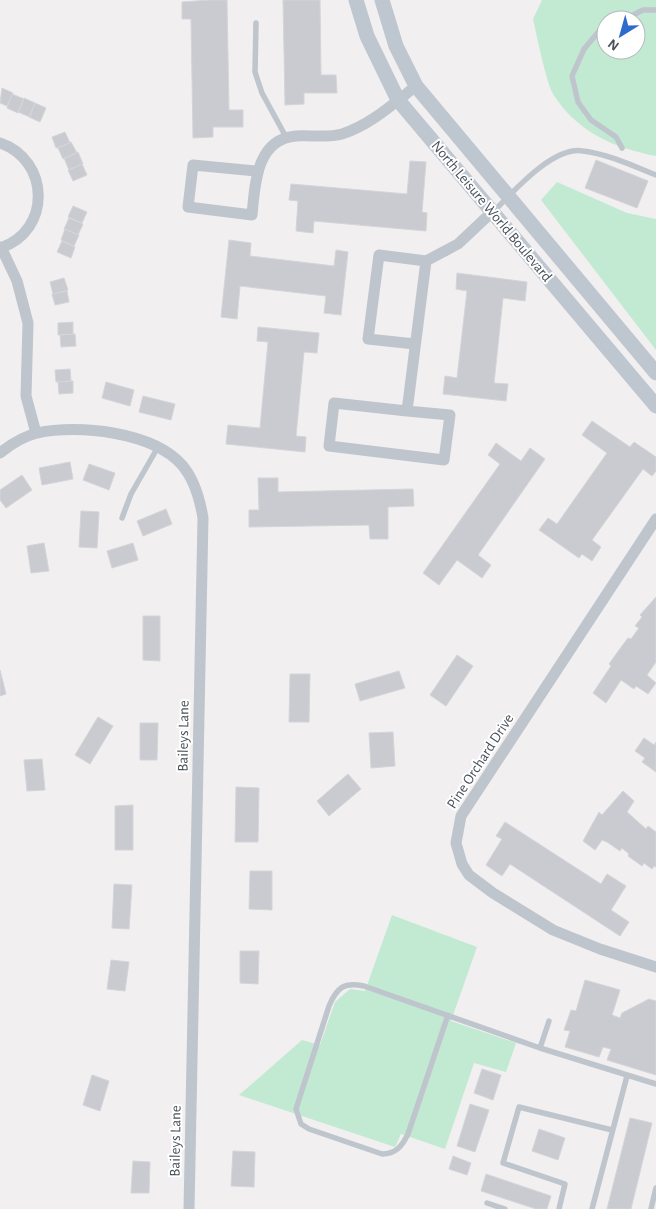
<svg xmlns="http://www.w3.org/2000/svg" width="656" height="1209" font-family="'Alegreya Sans',sans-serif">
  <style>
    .green { fill: #c2ead3; fill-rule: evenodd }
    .building { fill: #c9cbd1; stroke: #d3d5d9 }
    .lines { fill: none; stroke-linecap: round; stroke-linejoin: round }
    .lane { stroke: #bfc5cc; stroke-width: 5.5 }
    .street { stroke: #bfc5cc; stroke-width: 11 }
    .secondary { stroke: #bec6d0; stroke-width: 15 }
    .labels { text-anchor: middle; stroke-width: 4; stroke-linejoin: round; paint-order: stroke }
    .street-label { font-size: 15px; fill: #49515a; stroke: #fff }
  </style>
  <rect width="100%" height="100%" fill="#f1efef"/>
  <path class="green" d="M 542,0 L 656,0 L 656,156 C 614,148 577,132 553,94 C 546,82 537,36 533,19 ZM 606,20 L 636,20 L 636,50 L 606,50 Z
    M 557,182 L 627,213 L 656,219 L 656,350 L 541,200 Z
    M 392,915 L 477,947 L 451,1021 L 516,1043 L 506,1072 L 474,1063 L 445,1149 L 401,1134 L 395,1147 L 239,1095 L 302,1040 L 320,1045 L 335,1002 L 350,989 L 365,991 Z"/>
  <path class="building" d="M 209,0 L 227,0 L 229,110 L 243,110 L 243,127 L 213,127 L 213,137 L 193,138 L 191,19 L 182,19 L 182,2 Z
    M 283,0 L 320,0 L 321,75 L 336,75 L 337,93 L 304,93 L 304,104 L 285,105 Z
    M 2,88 L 13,93 L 7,106 L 0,103 Z
    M 12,94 L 24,99 L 18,113 L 7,108 Z
    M 24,98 L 35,103 L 30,117 L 18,112 Z
    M 35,103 L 46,108 L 40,122 L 29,117 Z
    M 65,132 L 70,143 L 56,148 L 52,137 Z
    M 71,142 L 77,153 L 63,159 L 58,148 Z
    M 78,152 L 83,164 L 69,170 L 64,158 Z
    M 596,160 L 648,181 L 637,208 L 585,188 Z
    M 410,161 L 426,162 L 422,212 L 427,213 L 426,231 L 314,221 L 313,233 L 296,231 L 298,201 L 289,200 L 291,184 L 407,194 Z
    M 82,164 L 87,175 L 73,181 L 68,170 Z
    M 73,206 L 87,212 L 82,223 L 68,217 Z
    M 69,218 L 83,224 L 78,235 L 64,229 Z
    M 65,229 L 79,235 L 74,246 L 61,240 Z
    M 229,240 L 251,243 L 250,256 L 334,266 L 336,250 L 348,252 L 341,315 L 324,313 L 326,296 L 240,286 L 237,319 L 221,317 Z
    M 62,241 L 75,247 L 71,258 L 57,252 Z
    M 457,273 L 527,282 L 525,301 L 503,298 L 494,383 L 508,384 L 506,401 L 443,394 L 445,376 L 457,378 L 467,291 L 456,289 Z
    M 64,278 L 68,290 L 53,294 L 50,282 Z
    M 67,291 L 69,302 L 55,305 L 52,294 Z
    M 73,322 L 73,334 L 58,335 L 58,323 Z
    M 258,327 L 319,333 L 317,353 L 304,352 L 296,436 L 306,437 L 305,452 L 226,444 L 228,425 L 260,428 L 268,342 L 257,341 Z
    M 75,334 L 76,346 L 61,347 L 60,335 Z
    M 70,369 L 71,381 L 56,382 L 55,370 Z
    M 73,381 L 73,393 L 59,394 L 58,382 Z
    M 106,382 L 134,390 L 130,406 L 102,398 Z
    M 143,396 L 175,404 L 171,420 L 139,412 Z
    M 592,421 L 630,447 L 634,442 L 656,457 L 656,471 L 652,476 L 643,469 L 592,540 L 601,547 L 592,561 L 582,554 L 579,558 L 539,530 L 548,518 L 557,524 L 607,453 L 582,435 Z
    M 496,443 L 521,461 L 530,448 L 545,459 L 478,555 L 491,565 L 482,578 L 457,560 L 439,585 L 423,573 L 500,464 L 488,455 Z
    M 70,462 L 73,479 L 42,485 L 39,468 Z
    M 89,464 L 115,473 L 109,490 L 83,480 Z
    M 22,475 L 32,490 L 6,508 L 0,500 L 0,490 Z
    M 258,478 L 278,478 L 278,492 L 413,489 L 414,506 L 388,507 L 388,539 L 370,539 L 369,525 L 249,527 L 249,510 L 259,510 Z
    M 166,509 L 172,524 L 143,536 L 137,521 Z
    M 81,511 L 99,512 L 97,548 L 79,547 Z
    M 44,543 L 49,571 L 31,573 L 27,546 Z
    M 133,543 L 138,560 L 112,568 L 107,551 Z
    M 656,597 L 656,662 L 647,675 L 656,683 L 648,694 L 636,686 L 634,689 L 621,680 L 606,703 L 593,693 L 611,666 L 609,664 L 619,650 L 628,638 L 631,639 L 639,628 L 635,626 L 642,617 L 640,615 Z
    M 143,616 L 160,616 L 160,661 L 143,660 Z
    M 457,655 L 473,666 L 446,706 L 430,695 Z
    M 0,670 L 6,694 L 0,696 Z
    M 399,671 L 405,688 L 360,701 L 355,684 Z
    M 290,674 L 310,674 L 309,722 L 289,722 Z
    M 98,717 L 113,726 L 90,764 L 75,755 Z
    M 140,723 L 158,723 L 157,760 L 140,760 Z
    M 393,732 L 395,766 L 371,768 L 369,733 Z
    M 644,738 L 654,745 L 656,742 L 656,772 L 642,762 L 645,758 L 635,751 Z
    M 42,759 L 45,790 L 27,791 L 24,760 Z
    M 348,774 L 361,789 L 329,816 L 317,801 Z
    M 236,787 L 259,788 L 258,842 L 235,842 Z
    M 623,791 L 634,801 L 627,812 L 646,829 L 648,826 L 656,832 L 656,867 L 654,866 L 652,869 L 644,863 L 642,866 L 628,856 L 629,854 L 622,848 L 620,851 L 607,842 L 602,840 L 595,850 L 583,841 L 599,812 L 602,815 Z
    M 133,805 L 133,850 L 115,850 L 115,806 Z
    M 505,822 L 601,884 L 607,874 L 626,886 L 611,910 L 629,922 L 620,936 L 510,864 L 502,876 L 486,865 L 502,839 L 496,836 Z
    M 250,871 L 272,871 L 272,910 L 249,909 Z
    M 114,884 L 132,885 L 129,929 L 112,928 Z
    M 240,951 L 259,951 L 258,984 L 240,983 Z
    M 111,960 L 129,962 L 125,991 L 107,989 Z
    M 585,980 L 620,990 L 612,1015 L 620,1018 L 622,1013 L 649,999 L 656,1001 L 656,1075 L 607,1060 L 611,1049 L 603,1047 L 599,1057 L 565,1047 L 570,1031 L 564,1030 L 571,1010 L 576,1011 Z
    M 482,1069 L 501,1075 L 493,1100 L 474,1093 Z
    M 92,1075 L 109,1081 L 100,1111 L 83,1105 Z
    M 470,1104 L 489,1110 L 475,1152 L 457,1146 Z
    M 630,1118 L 652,1123 L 631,1209 L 607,1209 Z
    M 539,1129 L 565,1138 L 558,1160 L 532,1151 Z
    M 233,1151 L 255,1152 L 254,1187 L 231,1186 Z
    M 453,1156 L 471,1163 L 467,1175 L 449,1169 Z
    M 133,1161 L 150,1162 L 149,1193 L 131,1193 Z
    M 486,1174 L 551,1196 L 547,1209 L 536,1209 L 481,1191 Z"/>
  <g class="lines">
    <path class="lane" d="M 623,20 L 643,10 L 656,10
      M 256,23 L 255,72 L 262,93 L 286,137
      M 606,28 L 600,30 L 584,49 L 572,76 L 578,102 L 591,120 L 616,137 L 622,148
      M 494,211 C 514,191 553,146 583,151 C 608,154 633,166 656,175
      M 122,518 L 131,494 L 158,447
      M 448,1015 L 408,1134 C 402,1146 396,1154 382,1154 L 309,1129 L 301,1124 L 296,1109 L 329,1006 C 337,987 344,982 364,986 L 540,1048 L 656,1084
      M 540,1048 L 549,1021
      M 487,1203 L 505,1209
      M 559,1209 L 565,1184 L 503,1163 L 519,1107 L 612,1130
      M 592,1209 L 627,1076
      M 651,1209 L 656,1188"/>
    <path class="street" d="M 0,143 C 50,160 52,231 0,248
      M 256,171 L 193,165 L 188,207 L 252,215 C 255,185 256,139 296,136 C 311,135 328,138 342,134 C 370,125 393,104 416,86
      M 1,247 L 17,281 L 28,323 L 26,396 L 36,433
      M 415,344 L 368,339 L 379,255 L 426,261
      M 407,411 L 450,415 L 444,460 L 329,446 L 334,403 L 407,411 L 426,261 L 458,244 L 492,212
      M 0,453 C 10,445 25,436 37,433 C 79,424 153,432 182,465 C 195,480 200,500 203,518 L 189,1209
      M 656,519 L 461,816 L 456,843 L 462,864 L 469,875 L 493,893 L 553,930 L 600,949 L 656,967"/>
    <path class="secondary" d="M 356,0 L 367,36 L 398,100 L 656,406
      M 382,0 L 396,46 L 416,86 L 656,373"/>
  </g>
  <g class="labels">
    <g class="street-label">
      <text transform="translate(492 211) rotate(50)" y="5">North Leisure World Boulevard</text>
      <text transform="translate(183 736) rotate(-89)" y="5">Baileys Lane</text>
      <text transform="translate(480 761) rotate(-57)" y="5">Pine Orchard Drive</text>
      <text transform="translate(175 1141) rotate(-89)" y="5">Baileys Lane</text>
    </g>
  </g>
  <g transform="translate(621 35) rotate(217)"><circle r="24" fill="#ffffff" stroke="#b6b9bd"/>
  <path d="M0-4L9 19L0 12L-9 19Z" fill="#2e6bcc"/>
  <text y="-8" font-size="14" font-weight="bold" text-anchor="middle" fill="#49515a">N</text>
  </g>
</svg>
